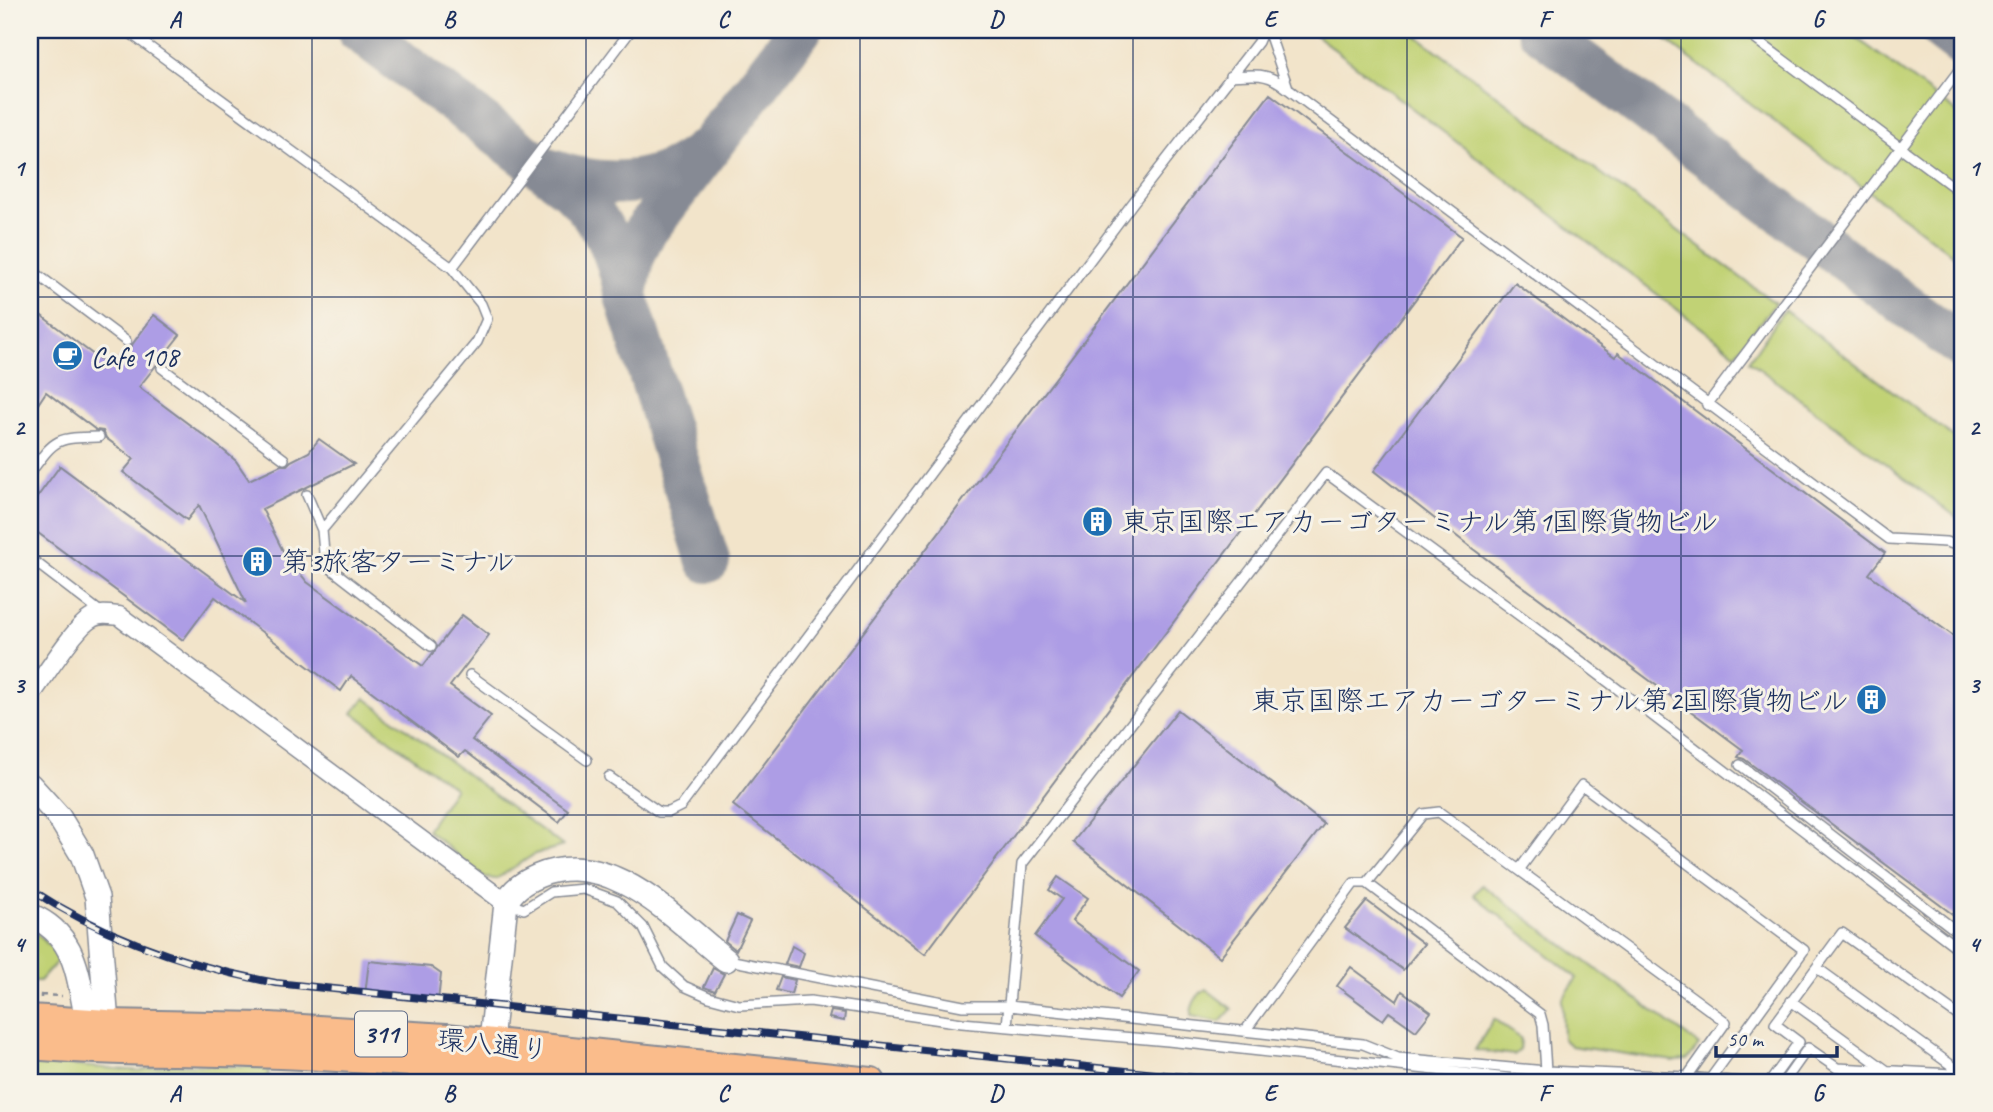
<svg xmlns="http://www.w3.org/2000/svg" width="1993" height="1112" font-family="Caveat,'Klee One',sans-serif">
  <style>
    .green { fill: #c1d275; stroke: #6e806a; stroke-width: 2 }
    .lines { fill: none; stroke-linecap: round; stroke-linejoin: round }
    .taxiway { stroke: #868a94; stroke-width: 44 }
    .building { fill: #ad9de5 }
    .service-casing { stroke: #868a94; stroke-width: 12 }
    .minor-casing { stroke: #868a94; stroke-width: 21 }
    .tertiary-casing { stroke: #868a94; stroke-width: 26 }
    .primary-casing { stroke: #868a94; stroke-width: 32 }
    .path { stroke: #868a94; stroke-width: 2.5; stroke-dasharray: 5 5; stroke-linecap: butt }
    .service { stroke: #fff; stroke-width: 9 }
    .minor { stroke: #fff; stroke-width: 18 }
    .tertiary { stroke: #fff; stroke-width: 23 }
    .primary { stroke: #fabc8b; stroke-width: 28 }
    .rail-casing { stroke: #1b2f5e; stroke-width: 8 }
    .rail { stroke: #f7f3e8; stroke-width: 5; stroke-dasharray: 16; stroke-linecap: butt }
    .grid { fill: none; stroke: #1b2f5e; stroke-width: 2; stroke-opacity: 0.55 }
    .labels { text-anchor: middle; stroke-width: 6; stroke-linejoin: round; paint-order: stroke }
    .shield { fill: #f7f3e8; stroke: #5d6a87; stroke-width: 2 }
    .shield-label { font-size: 26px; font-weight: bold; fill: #1b2f5e }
    .poi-label { font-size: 28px; fill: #1b2f5e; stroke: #f7f3e8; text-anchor: start }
    .street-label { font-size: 28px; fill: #1b2f5e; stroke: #f7f3e8 }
    .neatline { fill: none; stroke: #1b2f5e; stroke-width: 2.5 }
    .grid-label { font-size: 23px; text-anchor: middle; font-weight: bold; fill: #1b2f5e }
  </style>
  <rect width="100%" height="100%" fill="#f7f3e8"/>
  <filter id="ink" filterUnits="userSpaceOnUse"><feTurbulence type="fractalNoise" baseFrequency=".0143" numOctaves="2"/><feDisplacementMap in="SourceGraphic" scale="14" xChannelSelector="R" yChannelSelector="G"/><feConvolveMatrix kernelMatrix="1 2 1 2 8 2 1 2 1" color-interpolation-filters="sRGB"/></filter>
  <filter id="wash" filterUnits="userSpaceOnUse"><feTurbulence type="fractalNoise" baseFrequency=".00686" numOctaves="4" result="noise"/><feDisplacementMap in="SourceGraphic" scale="28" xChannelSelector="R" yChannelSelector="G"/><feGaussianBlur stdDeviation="1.57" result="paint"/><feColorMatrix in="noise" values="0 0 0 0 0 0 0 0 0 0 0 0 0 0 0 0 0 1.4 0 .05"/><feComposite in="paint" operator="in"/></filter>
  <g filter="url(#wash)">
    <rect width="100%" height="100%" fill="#f2e4ca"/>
    <path class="green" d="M 1309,30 L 1409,30 L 1775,303 L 1736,354 Z
      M 1652,30 L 1846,30 L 1963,117 L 1963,262 Z
      M 1784,310 L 1963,444 L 1963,522 L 1749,361 Z
      M 365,698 L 563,846 L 535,854 L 496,879 L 485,878 L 427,830 L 455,788 L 353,713 Z
      M 1482,885 L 1699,1045 L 1687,1060 L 1674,1061 L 1571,1046 L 1563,1039 L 1562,1000 L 1577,978 L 1474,895 Z
      M 30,927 L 61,957 L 40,981 L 30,981 Z
      M 1206,989 L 1232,1009 L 1220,1022 L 1191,1016 C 1191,1005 1197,994 1206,989 Z
      M 1494,1019 L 1521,1039 L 1520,1050 L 1514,1055 L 1475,1050 Z
      M 30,1062 L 140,1071 L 169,1064 L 269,1068 L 268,1082 L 30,1082 Z"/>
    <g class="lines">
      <path class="taxiway" d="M 358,30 L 570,189 C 602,219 619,253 626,296 L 708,561
        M 1539,30 L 1963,348
        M 1942,30 L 1963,46
        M 551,171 C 602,189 659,188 703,151
        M 626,294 L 633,257 L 644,233 L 800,30"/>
    </g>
    <g id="blocks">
      <path class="building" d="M 1270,94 L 1462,237 L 925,954 L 733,805 Z
        M 1515,283 L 1615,357 L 1618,353 L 1885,553 L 1869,574 L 1963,643 L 1963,922 L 1744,759 L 1738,757 L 1743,750 L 1473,549 L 1374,471 Z
        M 30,307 L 111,368 L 131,346 L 154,315 L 180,335 L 139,387 L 222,449 L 236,461 L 249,480 L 281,465 L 287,465 L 291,461 L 309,452 L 319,439 L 354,464 L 262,509 L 284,553 L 307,582 L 423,666 L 462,615 L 489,635 L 450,686 L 491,716 L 472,740 L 568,810 L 559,822 L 465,751 L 459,757 L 351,676 L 341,691 L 215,597 L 183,640 L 30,527 L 30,507 L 60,466 L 246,603 L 199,505 L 187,520 L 123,472 L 134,459 L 106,438 L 103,431 L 96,430 L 46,392 L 30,416 Z
        M 1178,710 L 1324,824 L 1220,957 L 1073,842 Z
        M 1058,877 L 1088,898 L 1072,921 L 1139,971 L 1119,998 L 1035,936 L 1062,899 L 1049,890 Z
        M 1367,901 L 1424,944 L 1403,970 L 1345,928 Z
        M 737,915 L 750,921 L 736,950 L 725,941 Z
        M 792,946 L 804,953 L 799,967 L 785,964 Z
        M 369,961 L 431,967 L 441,974 L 438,1001 L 365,995 Z
        M 1351,967 L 1397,1001 L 1402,991 L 1431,1012 L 1416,1031 L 1389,1012 L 1383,1020 L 1337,986 Z
        M 713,968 L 724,974 L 715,991 L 704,987 Z
        M 781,977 L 795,980 L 791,994 L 776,990 Z
        M 831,1011 L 845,1013 L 844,1021 L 829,1018 Z"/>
    </g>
  </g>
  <g filter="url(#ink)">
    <use href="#blocks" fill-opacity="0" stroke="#868a94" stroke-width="2"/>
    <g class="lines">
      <defs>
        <path id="service" d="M 126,30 L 452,268 L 481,304 L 487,319 L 477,342 L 322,530
          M 1268,30 L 1288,88
          M 1743,30 L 1963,194
          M 1230,76 C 1250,75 1264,72 1280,83 L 1889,539 L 1946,542 L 1963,547
          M 452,268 L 631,30
          M 30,269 L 126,341
          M 162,368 L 284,459
          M 1707,405 L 1963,65
          M 30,473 C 56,438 55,438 99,437
          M 307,495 L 322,530 L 325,564 L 431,646
          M 30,558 L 103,614
          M 470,675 L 587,760
          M 1740,765 L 1963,936
          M 609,777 L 659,812 L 669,812 L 681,806 L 1132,204 L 1258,42 L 1263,30
          M 1367,883 L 1423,814 L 1439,812 L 1519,870
          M 506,903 L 524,909 L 551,892 L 584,889 L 617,901 L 643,927 L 663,967 L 684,986 L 709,997 L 739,1005 L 810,1001 L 962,1023 L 1168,1041 L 1545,1082
          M 728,960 L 963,1006 L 1009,1006 L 1363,1044 L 1398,1058 L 1546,1071 L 1687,1077 L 1741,1082
          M 1817,968 L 1958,1070
          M 1791,1001 L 1886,1070
          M 1007,1026 L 1022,864 L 1326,473 L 1565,649 L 1963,952
          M 1245,1031 L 1354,883 L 1367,883 L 1540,1014 L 1543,1025 L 1546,1071
          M 1687,1077 L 1726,1022 L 1519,870 L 1582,785 L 1804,950 L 1711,1078
          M 1770,1082 L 1799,1042 L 1775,1024 L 1842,933 L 1963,1019
          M 1784,1082 L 1808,1048 L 1837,1068 L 1953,1074 L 1963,1062"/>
        <path id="minor" d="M 30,696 C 43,679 75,626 92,618 C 101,613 110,615 119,616 L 506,903"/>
        <path id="tertiary" d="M 30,785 L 59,817 L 82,855 L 97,897 L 107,1024 L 100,1040
          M 30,915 C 85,938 76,990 92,1037
          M 489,1059 L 506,903 C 513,889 524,882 538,876 C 610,846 674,919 726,960"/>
        <path id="primary" d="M 30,1019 L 107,1024 L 270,1027 L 446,1038 L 871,1082
          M 30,1045 C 104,1052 179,1050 254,1053 C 378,1057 502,1070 626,1082"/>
      </defs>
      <use href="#service" class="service-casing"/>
      <use href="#minor" class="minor-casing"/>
      <use href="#tertiary" class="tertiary-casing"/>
      <use href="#primary" class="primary-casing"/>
      <path class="path" d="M 41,995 L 62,996
        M 30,996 L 41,995 L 41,998"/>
      <use href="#service" class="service"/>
      <use href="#minor" class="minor"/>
      <use href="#tertiary" class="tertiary"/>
      <use href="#primary" class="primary"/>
      <defs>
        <path id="rail" d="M 30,889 C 105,938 187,966 276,983 L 1233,1082"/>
      </defs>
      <use href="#rail" class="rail-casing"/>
      <use href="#rail" class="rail"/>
    </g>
  </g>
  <path class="grid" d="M 312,30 L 312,1082M 586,30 L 586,1082M 860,30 L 860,1082M 1133,30 L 1133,1082M 1407,30 L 1407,1082M 1681,30 L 1681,1082M 30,297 L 1963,297M 30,556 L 1963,556M 30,815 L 1963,815"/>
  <defs>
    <symbol id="cafe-disc" viewBox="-11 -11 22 22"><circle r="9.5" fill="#1f6fb2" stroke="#f7f3e8"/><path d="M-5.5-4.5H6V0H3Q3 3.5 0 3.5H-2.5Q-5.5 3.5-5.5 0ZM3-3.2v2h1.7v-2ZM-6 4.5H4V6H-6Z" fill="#fff"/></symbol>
    <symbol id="building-disc" viewBox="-11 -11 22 22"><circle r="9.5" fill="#1f6fb2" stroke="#f7f3e8"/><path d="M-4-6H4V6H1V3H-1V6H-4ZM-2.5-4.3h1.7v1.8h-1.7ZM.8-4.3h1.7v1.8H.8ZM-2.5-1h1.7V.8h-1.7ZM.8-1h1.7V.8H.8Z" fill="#fff"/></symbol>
  </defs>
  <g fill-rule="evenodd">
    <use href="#cafe-disc" x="50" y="338" width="35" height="35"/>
    <use href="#building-disc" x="1080" y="504" width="35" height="35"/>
    <use href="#building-disc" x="240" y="544" width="35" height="35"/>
    <use href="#building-disc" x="1854" y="682" width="35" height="35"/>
  </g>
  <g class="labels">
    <rect class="shield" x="355" y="1011.5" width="52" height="45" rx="5"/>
    <g class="shield-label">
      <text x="381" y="1043">311</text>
    </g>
    <g class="poi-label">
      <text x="91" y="366">Cafe 108</text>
      <text x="1121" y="531">東京国際エアカーゴターミナル第1国際貨物ビル</text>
      <text x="281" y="571">第3旅客ターミナル</text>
      <text x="1849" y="710" text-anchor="end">東京国際エアカーゴターミナル第2国際貨物ビル</text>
    </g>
    <g class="street-label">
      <text transform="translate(493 1044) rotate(6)" y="10">環八通り</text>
    </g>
  </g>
  <rect width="1993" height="1112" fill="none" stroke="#f7f3e8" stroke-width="77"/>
  <path d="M1716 1046v10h121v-10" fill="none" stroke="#1b2f5e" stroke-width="3.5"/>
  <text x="1727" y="1046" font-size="21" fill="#1b2f5e" stroke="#f7f3e8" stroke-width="5" paint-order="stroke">50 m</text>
  <rect x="38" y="38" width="1916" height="1036" class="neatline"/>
  <g class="grid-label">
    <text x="175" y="27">A</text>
    <text x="449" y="27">B</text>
    <text x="723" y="27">C</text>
    <text x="996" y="27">D</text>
    <text x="1270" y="27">E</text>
    <text x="1544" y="27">F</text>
    <text x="1818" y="27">G</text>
    <text x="19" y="176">1</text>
    <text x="1974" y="176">1</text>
    <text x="19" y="435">2</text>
    <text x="1974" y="435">2</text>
    <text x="19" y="693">3</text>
    <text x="1974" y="693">3</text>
    <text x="19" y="952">4</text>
    <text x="1974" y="952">4</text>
    <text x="175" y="1101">A</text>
    <text x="449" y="1101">B</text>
    <text x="723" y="1101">C</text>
    <text x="996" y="1101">D</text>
    <text x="1270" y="1101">E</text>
    <text x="1544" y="1101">F</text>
    <text x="1818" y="1101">G</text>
  </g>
</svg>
